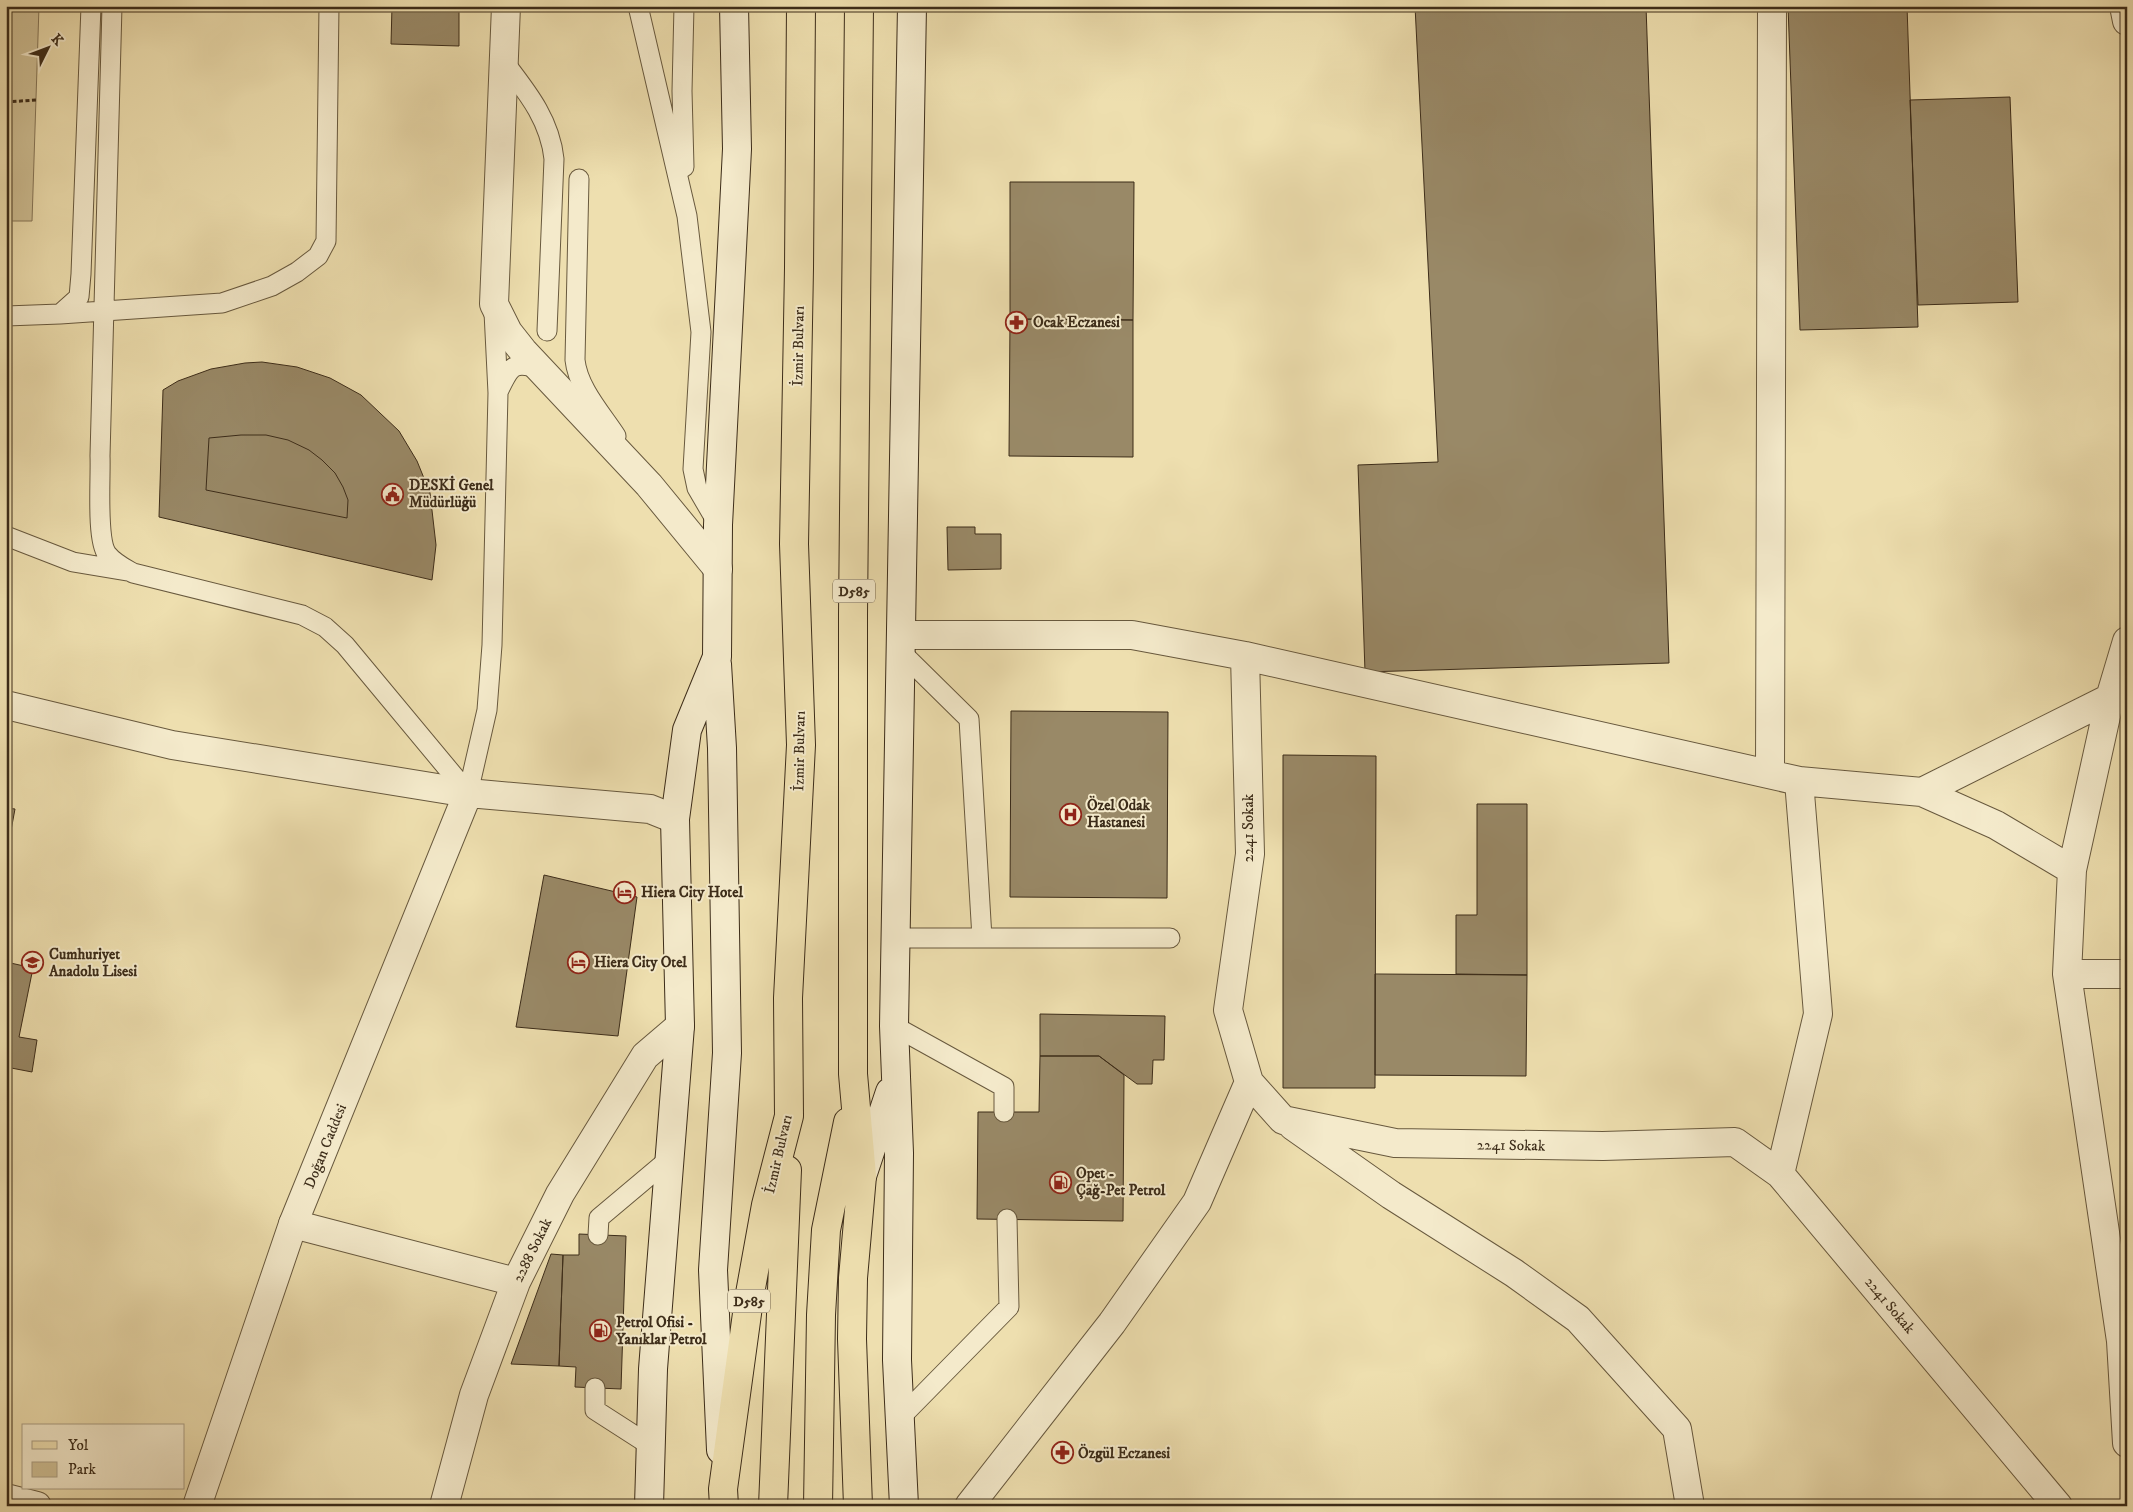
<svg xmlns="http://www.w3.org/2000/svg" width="2133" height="1512" font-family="'IM FELL DW Pica',serif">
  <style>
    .green { fill: #d0c196; stroke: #867658 }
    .building { fill: #998967; stroke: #3c2c19 }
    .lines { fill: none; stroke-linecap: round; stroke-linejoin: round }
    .service-casing { stroke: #68593e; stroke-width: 21 }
    .minor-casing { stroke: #68593e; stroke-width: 30 }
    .tertiary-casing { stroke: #68593e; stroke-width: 30 }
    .secondary-casing { stroke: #3c2c19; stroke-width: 30 }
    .primary-casing { stroke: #3c2c19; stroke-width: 30 }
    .path { stroke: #3c2c19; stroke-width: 3; stroke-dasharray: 4 2.5; stroke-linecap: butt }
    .service { stroke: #f4eacb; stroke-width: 19 }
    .minor { stroke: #f4eacb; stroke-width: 28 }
    .tertiary { stroke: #f4eacb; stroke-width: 28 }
    .secondary { stroke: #f4eacb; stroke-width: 28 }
    .primary { stroke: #eedfaf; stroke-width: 28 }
    .labels { text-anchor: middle; stroke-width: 4; stroke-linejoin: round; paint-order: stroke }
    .shield { fill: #f4eacb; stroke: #73654e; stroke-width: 1 }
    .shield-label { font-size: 14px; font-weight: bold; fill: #3c2c19 }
    .poi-label { font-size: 15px; font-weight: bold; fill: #3c2c19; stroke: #f4eacb; text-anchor: start }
    .street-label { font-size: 15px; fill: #3c2c19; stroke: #f4eacb }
  </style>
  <rect width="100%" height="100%" fill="#eedfaf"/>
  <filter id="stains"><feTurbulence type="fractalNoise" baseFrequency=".004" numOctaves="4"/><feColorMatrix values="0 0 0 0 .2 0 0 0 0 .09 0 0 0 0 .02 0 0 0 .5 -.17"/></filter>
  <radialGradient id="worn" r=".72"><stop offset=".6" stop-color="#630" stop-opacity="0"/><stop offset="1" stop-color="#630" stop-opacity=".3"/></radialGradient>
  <path class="green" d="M 6,6 L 39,6 L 32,221 L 6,221 Z"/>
  <path class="building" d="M 392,6 L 459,6 L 459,46 L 391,44 Z
    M 1415,6 L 1646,6 L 1669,663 L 1365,672 L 1358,465 L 1438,462 Z
    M 1788,6 L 1907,6 L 1918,327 L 1800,330 Z
    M 2010,97 L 2018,302 L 1918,305 L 1910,100 Z
    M 1010,182 L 1134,182 L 1133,320 L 1010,319 Z
    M 1010,319 L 1133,320 L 1133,457 L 1009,456 Z
    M 262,362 L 297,367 L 330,378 L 361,395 L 399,431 L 417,461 L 430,493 L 436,545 L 432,580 L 159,517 L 163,390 L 178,381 L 211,369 L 245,363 Z
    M 241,435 L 266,435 L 288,440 L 309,450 L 322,460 L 335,473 L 343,487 L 348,500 L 347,518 L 206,490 L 209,438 Z
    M 947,527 L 975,527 L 975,534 L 1001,534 L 1001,569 L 948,570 Z
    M 1011,711 L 1168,712 L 1167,898 L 1010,897 Z
    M 1283,755 L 1376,756 L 1375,1088 L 1283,1088 Z
    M 1477,804 L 1527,804 L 1527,975 L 1456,974 L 1456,915 L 1477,915 Z
    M 6,808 L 15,809 L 6,857 Z
    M 544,875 L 637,897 L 618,1036 L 516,1027 Z
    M 6,962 L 33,968 L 19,1037 L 37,1040 L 32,1072 L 6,1067 Z
    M 1375,974 L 1527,975 L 1526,1076 L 1375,1075 Z
    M 1040,1014 L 1165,1016 L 1164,1060 L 1153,1060 L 1152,1084 L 1137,1084 L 1099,1056 L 1040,1056 Z
    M 1040,1056 L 1099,1056 L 1124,1075 L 1123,1221 L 977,1219 L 978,1112 L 1039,1112 Z
    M 579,1234 L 626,1236 L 621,1389 L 575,1387 L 576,1367 L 559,1366 L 563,1255 L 579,1255 Z
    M 551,1254 L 563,1255 L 559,1366 L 511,1364 Z"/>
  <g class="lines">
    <defs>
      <path id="service" d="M 112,6 L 100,456 C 101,477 96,539 107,554 C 114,563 124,568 133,573 L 302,615 L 325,627 L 345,645 L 468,793
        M 638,6 L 687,216 L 701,332 L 693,469 L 697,488 L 718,524
        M 504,62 C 527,92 550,120 554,159 L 547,331
        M 684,167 L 682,91 L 684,6
        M 579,179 L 575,360 C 578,388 601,413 616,436
        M 60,314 L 222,303 L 272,286 L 297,272 L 318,256 L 326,241 L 329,6
        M 6,316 L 60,314 L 79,297 L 81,274 L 91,6
        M 498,392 C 510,367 512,360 540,369
        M 6,536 L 73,562 L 127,571
        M 902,653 L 969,719 L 982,938
        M 468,793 L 487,710 L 492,645 L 498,393 L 494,312
        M 895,938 L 1170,938
        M 894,1026 L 1004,1087 L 1004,1112
        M 598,1235 L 599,1218 L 668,1160
        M 595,1388 L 595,1410 L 651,1446
        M 900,1418 L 1009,1307 L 1007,1219"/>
      <path id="minor" d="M 506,6 L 494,304 L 508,332 L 523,351 L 649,485 L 718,569
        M 2124,6 L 2127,21
        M 902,635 L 1132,635 L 1245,656 L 1799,781 L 1922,792 L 2110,698 L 2127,641
        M 1245,656 L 1250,854 L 1228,1010 L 1249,1082 L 1283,1120 L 1395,1143 L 1603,1146 L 1735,1142 L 1780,1174 L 2058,1506
        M 2110,698 L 2072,870 L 2067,974 L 2121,1341 L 2127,1443
        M 1770,774 L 1772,6
        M 1922,792 L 1996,825 L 2072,870
        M 2067,974 L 2127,974
        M 1293,1126 L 1391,1195 L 1514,1273 L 1578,1319 L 1677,1429 L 1690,1506
        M 1780,1174 L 1818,1014 L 1799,781
        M 293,1224 L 516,1282
        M 6,1498 L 37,1506
        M 444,1506 L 474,1395 L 516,1282 L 560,1194 L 645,1056 L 680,1026
        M 969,1506 L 1112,1323 L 1197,1202 L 1249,1082"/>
      <path id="tertiary" d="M 6,705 L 172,745 L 468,793 L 650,809 L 675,819
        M 197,1506 L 293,1224 L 468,793"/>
      <path id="secondary" d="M 717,664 L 722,748 L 727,1053 L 713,1270 L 721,1450
        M 862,1176 L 890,1092
        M 649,1506 L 653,1369 L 680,1026 L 675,819 L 687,730 L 717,657 L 718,525 L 737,149 L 734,6
        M 904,1506 L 897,1360 L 899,1153 L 894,1026 L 912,6"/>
      <path id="primary" d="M 724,1506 L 723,1489 L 749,1299 L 766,1205 L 789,1116 L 788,998 L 801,745 L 794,544 L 799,268 L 801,6
        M 773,1506 L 787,1170
        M 818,1506 L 821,1315 L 826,1230 L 848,1122
        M 858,1506 L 852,1339 L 853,1278 L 862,1176 L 853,1074 L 853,615 L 859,6"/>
    </defs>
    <use href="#service" class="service-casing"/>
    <use href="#minor" class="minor-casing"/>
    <use href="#tertiary" class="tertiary-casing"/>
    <use href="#secondary" class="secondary-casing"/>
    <use href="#primary" class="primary-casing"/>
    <path class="path" d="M 6,102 L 36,100"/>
    <use href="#service" class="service"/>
    <use href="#minor" class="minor"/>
    <use href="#tertiary" class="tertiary"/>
    <use href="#secondary" class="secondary"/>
    <use href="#primary" class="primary"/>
  </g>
  <defs>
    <symbol id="pharmacy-ring" viewBox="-11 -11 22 22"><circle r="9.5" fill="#f4eacb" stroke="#8f2418" stroke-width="1.5"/><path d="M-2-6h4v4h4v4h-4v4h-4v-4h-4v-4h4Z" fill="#8f2418"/></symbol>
    <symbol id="civic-ring" viewBox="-11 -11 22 22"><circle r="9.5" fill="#f4eacb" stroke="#8f2418" stroke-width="1.5"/><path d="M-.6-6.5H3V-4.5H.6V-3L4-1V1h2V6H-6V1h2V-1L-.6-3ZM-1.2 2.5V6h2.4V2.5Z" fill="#8f2418"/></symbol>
    <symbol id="hospital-ring" viewBox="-11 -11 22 22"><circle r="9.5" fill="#f4eacb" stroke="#8f2418" stroke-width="1.5"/><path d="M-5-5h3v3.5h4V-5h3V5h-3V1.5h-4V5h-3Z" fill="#8f2418"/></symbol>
    <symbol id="hotel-ring" viewBox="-11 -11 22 22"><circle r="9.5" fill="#f4eacb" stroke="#8f2418" stroke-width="1.5"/><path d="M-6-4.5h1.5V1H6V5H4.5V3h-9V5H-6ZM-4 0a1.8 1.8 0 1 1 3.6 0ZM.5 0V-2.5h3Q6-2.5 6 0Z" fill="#8f2418"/></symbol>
    <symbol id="school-ring" viewBox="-11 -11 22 22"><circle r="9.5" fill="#f4eacb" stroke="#8f2418" stroke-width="1.5"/><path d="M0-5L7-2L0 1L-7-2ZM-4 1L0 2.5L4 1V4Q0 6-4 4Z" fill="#8f2418"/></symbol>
    <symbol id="fuel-ring" viewBox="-11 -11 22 22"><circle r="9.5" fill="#f4eacb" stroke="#8f2418" stroke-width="1.5"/><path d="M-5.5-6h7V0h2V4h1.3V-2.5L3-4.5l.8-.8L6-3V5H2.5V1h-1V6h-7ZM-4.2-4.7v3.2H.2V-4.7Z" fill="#8f2418"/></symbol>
  </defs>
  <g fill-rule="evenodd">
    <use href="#pharmacy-ring" x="1004" y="310" width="25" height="25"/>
    <use href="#civic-ring" x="380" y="482" width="25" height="25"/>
    <use href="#hospital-ring" x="1058" y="802" width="25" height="25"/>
    <use href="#hotel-ring" x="612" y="880" width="25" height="25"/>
    <use href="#hotel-ring" x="566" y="950" width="25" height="25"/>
    <use href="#school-ring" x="20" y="950" width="25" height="25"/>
    <use href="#fuel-ring" x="1048" y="1170" width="25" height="25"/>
    <use href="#fuel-ring" x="588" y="1318" width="25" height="25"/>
    <use href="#pharmacy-ring" x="1050" y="1440" width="25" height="25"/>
  </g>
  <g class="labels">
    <g class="shield">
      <rect x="833" y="579.5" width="42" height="23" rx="4"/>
      <rect x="728" y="1289.5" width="42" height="23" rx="4"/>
    </g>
    <g class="shield-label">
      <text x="854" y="596">D585</text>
      <text x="749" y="1306">D585</text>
    </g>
    <g class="poi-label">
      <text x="1033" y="327">Ocak Eczanesi</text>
      <text x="409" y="490">DESKİ Genel<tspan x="409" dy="17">Müdürlüğü</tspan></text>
      <text x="1087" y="810">Özel Odak<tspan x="1087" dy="17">Hastanesi</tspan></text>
      <text x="641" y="897">Hiera City Hotel</text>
      <text x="49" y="959">Cumhuriyet<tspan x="49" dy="17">Anadolu Lisesi</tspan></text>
      <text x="594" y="967">Hiera City Otel</text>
      <text x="1076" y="1178">Opet -<tspan x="1076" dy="17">Çağ-Pet Petrol</tspan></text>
      <text x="616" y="1327">Petrol Ofisi -<tspan x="616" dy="17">Yanıklar Petrol</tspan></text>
      <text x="1078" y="1458">Özgül Eczanesi</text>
    </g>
    <g class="street-label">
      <text transform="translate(798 346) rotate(-89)" y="5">İzmir Bulvarı</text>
      <text transform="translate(799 751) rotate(-89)" y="5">İzmir Bulvarı</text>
      <text transform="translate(1248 828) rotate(-90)" y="5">2241 Sokak</text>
      <text transform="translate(1511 1145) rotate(1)" y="5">2241 Sokak</text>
      <text transform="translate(325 1146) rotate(-68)" y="5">Doğan Caddesi</text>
      <text transform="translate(778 1154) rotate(-77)" y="5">İzmir Bulvarı</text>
      <text transform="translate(532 1250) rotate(-64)" y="5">2288 Sokak</text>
      <text transform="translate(1890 1305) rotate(50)" y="5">2241 Sokak</text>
    </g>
  </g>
  <rect width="2133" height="1512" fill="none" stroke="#eedfaf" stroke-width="25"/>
  <rect x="8" y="8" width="2118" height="1497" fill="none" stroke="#3c2c19" stroke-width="2.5"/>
  <rect x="12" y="12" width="2108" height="1487" fill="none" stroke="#3c2c19"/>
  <rect x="22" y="1424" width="162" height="65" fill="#f4eacb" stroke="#aa9e84"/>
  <rect x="32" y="1441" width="25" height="8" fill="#eedfaf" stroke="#aa9e84"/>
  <text x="68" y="1450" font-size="15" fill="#3c2c19">Yol</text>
  <rect x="32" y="1462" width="25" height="15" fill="#d0c196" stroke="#aa9e84"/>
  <text x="68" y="1474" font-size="15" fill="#3c2c19">Park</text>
  <g transform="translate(48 48) rotate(48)" stroke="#f4eacb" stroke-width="4" paint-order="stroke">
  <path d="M0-4L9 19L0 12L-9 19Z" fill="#3c2c19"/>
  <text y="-8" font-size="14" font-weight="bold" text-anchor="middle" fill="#3c2c19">K</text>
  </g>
  <rect width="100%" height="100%" filter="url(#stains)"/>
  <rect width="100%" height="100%" fill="url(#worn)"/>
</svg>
